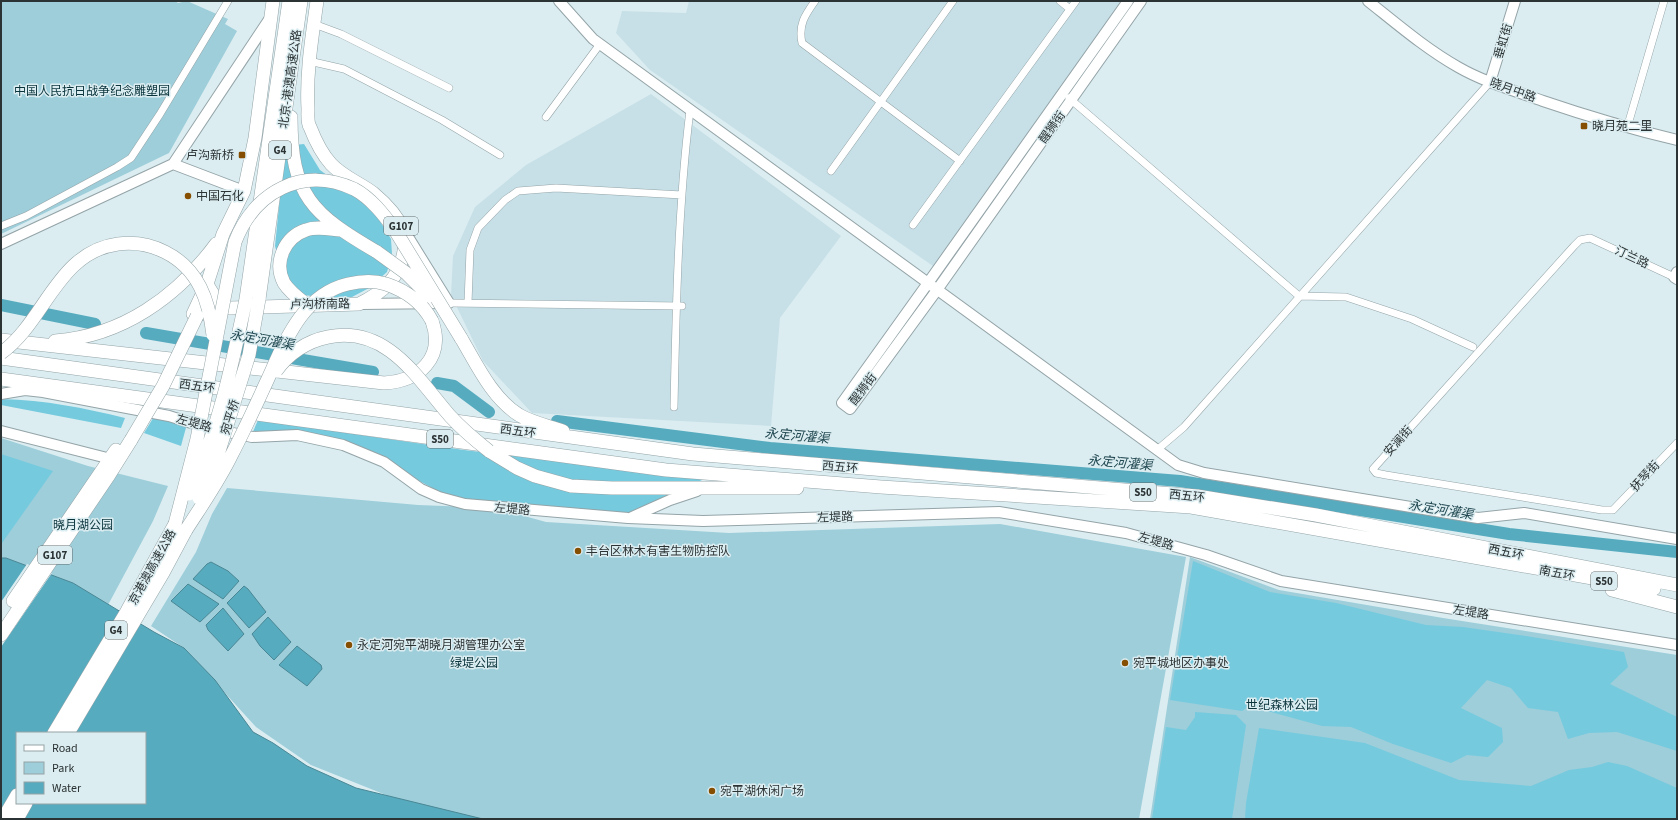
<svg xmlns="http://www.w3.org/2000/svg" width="1678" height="820" font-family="'Source Sans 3','Noto Sans SC',sans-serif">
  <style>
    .built { fill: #c7e0e7 }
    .green { fill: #9dceda }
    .forest { fill: #76cade }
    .water { fill: #57abbf; stroke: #4a8795; fill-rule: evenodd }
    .pier { fill: #dbedf1 }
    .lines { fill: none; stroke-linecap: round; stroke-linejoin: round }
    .river { stroke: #57abbf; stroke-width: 12 }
    .street-casing { stroke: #94a4a8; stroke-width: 8 }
    .secondary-casing { stroke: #94a4a8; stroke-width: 12 }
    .highway-casing { stroke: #94a4a8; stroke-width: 14 }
    .street { stroke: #fff; stroke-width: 7 }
    .secondary { stroke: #fff; stroke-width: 10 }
    .highway { stroke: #fff; stroke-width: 13 }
    .highway-bridge-casing { stroke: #94a4a8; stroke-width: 14; stroke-linecap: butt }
    .highway-bridge { stroke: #fff; stroke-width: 13 }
    .poi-dot { fill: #864e00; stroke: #dbedf1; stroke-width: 1.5 }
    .labels { text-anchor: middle; stroke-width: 3; stroke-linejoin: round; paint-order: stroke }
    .shield { fill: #dbedf1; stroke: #606b6d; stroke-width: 1 }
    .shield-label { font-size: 11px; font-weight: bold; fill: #2c3334 }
    .street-label { font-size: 12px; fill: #2c3334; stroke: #dbedf1 }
    .park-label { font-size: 12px; fill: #0a343c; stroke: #dbedf1 }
    .poi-label { font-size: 12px; fill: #2c3334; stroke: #dbedf1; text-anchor: start }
    .water-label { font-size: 13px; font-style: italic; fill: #204750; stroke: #dbedf1 }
  </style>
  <rect width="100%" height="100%" fill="#dbedf1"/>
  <path class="built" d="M 689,1 L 1138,1 L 946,275 L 650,70 L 616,33 L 622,11 L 686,13 Z
    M 651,94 L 841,236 L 780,318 L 771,426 L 532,413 L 483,361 L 451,295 L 453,256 L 475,207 L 526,165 Z"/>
  <path class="green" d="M 1,1 L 175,1 L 178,3 L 187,1 L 228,19 L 225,24 L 237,31 L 169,153 L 1,234 Z
    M 1,438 L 88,466 L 168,486 L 153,521 L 108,605 L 73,583 L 6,558 L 1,558 Z
    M 227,488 L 418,505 L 495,508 L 546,522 L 729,533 L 1000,524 L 1186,557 L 1139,819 L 446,819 L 311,765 L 256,727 L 184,648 L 151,626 L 196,552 L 212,514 Z
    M 1190,557 L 1279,590 L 1443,618 L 1677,655 L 1677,819 L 1150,819 Z"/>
  <path class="forest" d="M 304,144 L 320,170 L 359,199 L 378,218 L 391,239 L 392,254 L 387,272 L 369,288 L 352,297 L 330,298 L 303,295 L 284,277 L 275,246 L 284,157 L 294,145 Z
    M 2,399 C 45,400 84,408 125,418 L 121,428 L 1,405 Z
    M 155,415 L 187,424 L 181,446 L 144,433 Z
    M 258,420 L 464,450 L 704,479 L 669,496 L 625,514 L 460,499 L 440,492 L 350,444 L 252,434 Z
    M 1,454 L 53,471 L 2,543 L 1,542 Z
    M 1193,561 L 1270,592 L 1336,603 L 1426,625 L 1463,627 L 1526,636 L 1624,652 L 1628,667 L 1610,684 L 1677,717 L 1677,751 L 1617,732 L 1589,733 L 1568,739 L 1558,712 L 1528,708 L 1511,688 L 1487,680 L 1461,708 L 1502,728 L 1503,742 L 1488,757 L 1467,755 L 1451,763 L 1393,744 L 1351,727 L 1322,726 L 1249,706 L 1242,711 L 1170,700 Z
    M 1195,712 L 1236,715 L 1246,725 L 1232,819 L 1152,819 L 1166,727 L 1186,730 L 1195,717 Z
    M 1259,728 L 1365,743 L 1459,780 L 1531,786 L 1569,770 L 1592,767 L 1608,762 L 1627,766 L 1677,788 L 1677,819 L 1245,819 L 1246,803 Z"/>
  <path class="water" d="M 1,558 L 6,558 L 73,583 L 154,632 L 184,648 L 215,680 L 253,732 L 273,743 L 307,766 L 356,788 L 483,819 L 1,819 ZM 17,733 L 145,733 L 145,803 L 17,803 Z
    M 211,562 L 228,571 L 239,581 L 223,599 L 193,579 L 207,564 Z
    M 188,584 L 219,604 L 200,622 L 171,601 Z
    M 244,586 L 248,589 L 266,612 L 249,628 L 227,603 Z
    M 223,608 L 244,634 L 228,651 L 208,630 L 206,625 Z
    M 268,617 L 291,642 L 274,660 L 260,646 L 252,634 Z
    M 297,646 L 321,665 L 322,669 L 307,686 L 279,665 Z"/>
  <path class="pier" d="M 27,564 L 52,573 L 1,647 L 1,602 Z"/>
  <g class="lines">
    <path class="river" d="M 1,305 L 95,324
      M 146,333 L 373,372
      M 437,383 L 454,386 L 489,412
      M 557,421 L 770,448 L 1180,481 L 1509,534 L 1677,552"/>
    <defs>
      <path id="street" d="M 815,1 C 805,15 798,25 802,43 L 960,161
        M 1060,1 L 1070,9
        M 314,24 L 341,34 L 449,88
        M 309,61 L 344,69 L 442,120 L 500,155
        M 1069,98 L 1299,296 L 1346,297 L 1412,319 L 1473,347
        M 546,117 L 600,44
        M 1627,128 L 1664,1
        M 831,171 L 953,1
        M 913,225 L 1076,1
        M 1,226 L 26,216 L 117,167 L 131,158 L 160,114 L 228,1
        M 1674,277 L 1590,238 L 1580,240 L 1574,246 L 1373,469 L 1376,473 L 1386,475 L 1602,510 L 1613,510 L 1677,443
        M 449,303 L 682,306
        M 468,303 L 470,250 L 478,228 L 505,200 L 518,191 L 556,188 L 682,195
        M 674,407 C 676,308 678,208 690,110
        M 1157,450 L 1184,427 L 1490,82"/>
      <path id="secondary" d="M 559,1 L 593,39 L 1178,465 L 1204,473 L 1478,518 L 1524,513 L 1677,539
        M 1128,1 L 928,283 L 842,403 L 850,409 L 937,290 L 1141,1
        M 1368,1 C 1397,24 1426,49 1458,67 C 1484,82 1515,91 1543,101 C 1587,116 1631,129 1677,140
        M 1490,82 L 1515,1
        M 173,164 L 244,191
        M 405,232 L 449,303
        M 1,244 L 173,164 L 270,18
        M 1677,272 L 1674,277 L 1677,279
        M 361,304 L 449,303
        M 1,394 L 25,390 L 43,392 L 169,416 L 204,427 L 252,437 L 297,435 L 343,445 L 384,462 L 421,489 L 439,497 L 465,504 L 628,518 L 703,521 L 999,512 L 1126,533 L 1206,555 L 1281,581 L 1677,645
        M 1,431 L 115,460
        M 632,517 L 670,500 L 697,491"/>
      <path id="highway" d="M 291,117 C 291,196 312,214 377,252
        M 207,284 C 213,295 218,302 229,308
        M 246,299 L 289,1
        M 259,299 L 301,1
        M 306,304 C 298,298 289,291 284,283 C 273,262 285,237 306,230 C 316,226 329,229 340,230
        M 193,314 L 207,284 L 223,234 L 244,191 L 255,138 L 273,1
        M 199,315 C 209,307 217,307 230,308 L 359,304 C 382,293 400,278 404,251 C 405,246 406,236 404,231 C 398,217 385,203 373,193 C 360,183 343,177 331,164 C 322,154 315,140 310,127 C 307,122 308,115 308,109 C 306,73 312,37 317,1
        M 461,338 C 477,365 492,398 519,415 C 533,423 549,426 563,431
        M 1,340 L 384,383 C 419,381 445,358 432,321
        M 55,341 C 122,336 177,297 216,244
        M 1,358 L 693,454 L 1197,496 L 1316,515 L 1677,585
        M 1,379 L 666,470 L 881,487 L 1191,507 L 1654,589
        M 489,451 L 517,468 L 535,476 L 571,486 L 612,488 L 797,488
        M 1612,590 L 1677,607
        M 13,601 L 116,450
        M 1,635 L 109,475 L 131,440
        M 54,733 L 127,611 L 175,524
        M 68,733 L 163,573 L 186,530
        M 3,819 L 17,795
        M 17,819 L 26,803"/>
    </defs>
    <use href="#street" class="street-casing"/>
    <use href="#secondary" class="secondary-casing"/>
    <use href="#highway" class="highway-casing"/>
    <use href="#street" class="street"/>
    <use href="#secondary" class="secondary"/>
    <use href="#highway" class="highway"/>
    <defs>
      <path id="highway-bridge" d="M 377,252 L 406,273 L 429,296
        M 1,353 C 45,322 57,252 118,244 C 134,242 151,245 165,252 C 199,269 209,301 213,335
        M 276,371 C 288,354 307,341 328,337 C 387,325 417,378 450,416 C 462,429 475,440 489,451
        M 131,440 L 163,386 L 197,316
        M 189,494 C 218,432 232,365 246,299
        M 199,498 L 219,451 L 249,355 L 259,299
        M 175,524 L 197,439 L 235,242 C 254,192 303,165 354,189 C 371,198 384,215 395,230 L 461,338
        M 186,530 C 202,505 219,481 232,454 C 244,431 255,407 266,383 C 284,344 301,295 348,284 C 361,281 373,280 386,284 C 407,291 422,302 432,321"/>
    </defs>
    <use href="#highway-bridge" class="highway-bridge-casing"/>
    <use href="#highway-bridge" class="highway-bridge"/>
  </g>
  <g class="poi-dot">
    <rect x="1580" y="122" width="8" height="8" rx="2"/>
    <rect x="238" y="151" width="8" height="8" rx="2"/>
    <circle cx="188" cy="196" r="4"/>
    <circle cx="578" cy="551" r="4"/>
    <circle cx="349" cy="645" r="4"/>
    <circle cx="1125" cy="663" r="4"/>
    <circle cx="712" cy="791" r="4"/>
  </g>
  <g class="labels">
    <g class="shield">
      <rect x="269" y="141" width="22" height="18" rx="3"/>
      <rect x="384" y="217" width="34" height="18" rx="3"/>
      <rect x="427" y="430" width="26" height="18" rx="3"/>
      <rect x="1130" y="483" width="26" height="18" rx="3"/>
      <rect x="38" y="546" width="34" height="18" rx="3"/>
      <rect x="1591" y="572" width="26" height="18" rx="3"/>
      <rect x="105" y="621" width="22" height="18" rx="3"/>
    </g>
    <g class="shield-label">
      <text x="280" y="154">G4</text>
      <text x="401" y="230">G107</text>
      <text x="440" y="443">S50</text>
      <text x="1143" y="496">S50</text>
      <text x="55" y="559">G107</text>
      <text x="1604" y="585">S50</text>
      <text x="116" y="634">G4</text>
    </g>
    <g class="street-label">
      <text transform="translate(1503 41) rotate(-73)" y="4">垂虹街</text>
      <text transform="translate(290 79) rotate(-82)" y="4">北京-港澳高速公路</text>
      <text transform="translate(1513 90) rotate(20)" y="4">晓月中路</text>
      <text transform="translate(1052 127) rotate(-55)" y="4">醒狮街</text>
      <text transform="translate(1632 257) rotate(25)" y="4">汀兰路</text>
      <text transform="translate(320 304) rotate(-1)" y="4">卢沟桥南路</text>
      <text transform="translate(197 386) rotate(8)" y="4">西五环</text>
      <text transform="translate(863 389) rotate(-53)" y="4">醒狮街</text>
      <text transform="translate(230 417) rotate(-73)" y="4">宛平桥</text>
      <text transform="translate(194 423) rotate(16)" y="4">左堤路</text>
      <text transform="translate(518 431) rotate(8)" y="4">西五环</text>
      <text transform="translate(1398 441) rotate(-48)" y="4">安澜街</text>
      <text transform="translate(840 467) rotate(5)" y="4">西五环</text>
      <text transform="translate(1645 476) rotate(-47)" y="4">抚琴街</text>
      <text transform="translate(1187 496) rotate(6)" y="4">西五环</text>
      <text transform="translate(512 509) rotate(5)" y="4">左堤路</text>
      <text transform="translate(835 517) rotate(-2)" y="4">左堤路</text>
      <text transform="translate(1156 541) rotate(16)" y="4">左堤路</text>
      <text transform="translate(1506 552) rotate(11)" y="4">西五环</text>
      <text transform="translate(152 567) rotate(-61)" y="4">京港澳高速公路</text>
      <text transform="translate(1557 573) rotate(10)" y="4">南五环</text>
      <text transform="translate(1471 612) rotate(9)" y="4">左堤路</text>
    </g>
    <g class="park-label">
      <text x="92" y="95">中国人民抗日战争纪念雕塑园</text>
      <text x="83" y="529">晓月湖公园</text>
      <text x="474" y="667">绿堤公园</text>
      <text x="1282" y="709">世纪森林公园</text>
    </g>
    <g class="poi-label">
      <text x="1592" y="130">晓月苑二里</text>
      <text x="234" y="159" text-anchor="end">卢沟新桥</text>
      <text x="196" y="200">中国石化</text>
      <text x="586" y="555">丰台区林木有害生物防控队</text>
      <text x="357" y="649">永定河宛平湖晓月湖管理办公室</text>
      <text x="1133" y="667">宛平城地区办事处</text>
      <text x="720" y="795">宛平湖休闲广场</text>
    </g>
    <g class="water-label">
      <text transform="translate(262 339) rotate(10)" y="5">永定河灌渠</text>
      <text transform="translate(797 435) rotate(5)" y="5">永定河灌渠</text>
      <text transform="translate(1120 462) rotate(5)" y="5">永定河灌渠</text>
      <text transform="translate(1441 509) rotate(9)" y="5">永定河灌渠</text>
    </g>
  </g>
  <rect width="1678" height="820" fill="none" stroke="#2c3334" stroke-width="4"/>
  <rect x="16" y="732" width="130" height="72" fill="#dbedf1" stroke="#95a3a5"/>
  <rect x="24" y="745" width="20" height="6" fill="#ffffff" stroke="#95a3a5"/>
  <text x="52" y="752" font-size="12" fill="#2c3334">Road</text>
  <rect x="24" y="762" width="20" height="12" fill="#9dceda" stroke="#95a3a5"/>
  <text x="52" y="772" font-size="12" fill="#2c3334">Park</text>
  <rect x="24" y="782" width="20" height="12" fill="#57abbf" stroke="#95a3a5"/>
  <text x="52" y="792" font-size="12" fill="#2c3334">Water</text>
</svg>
